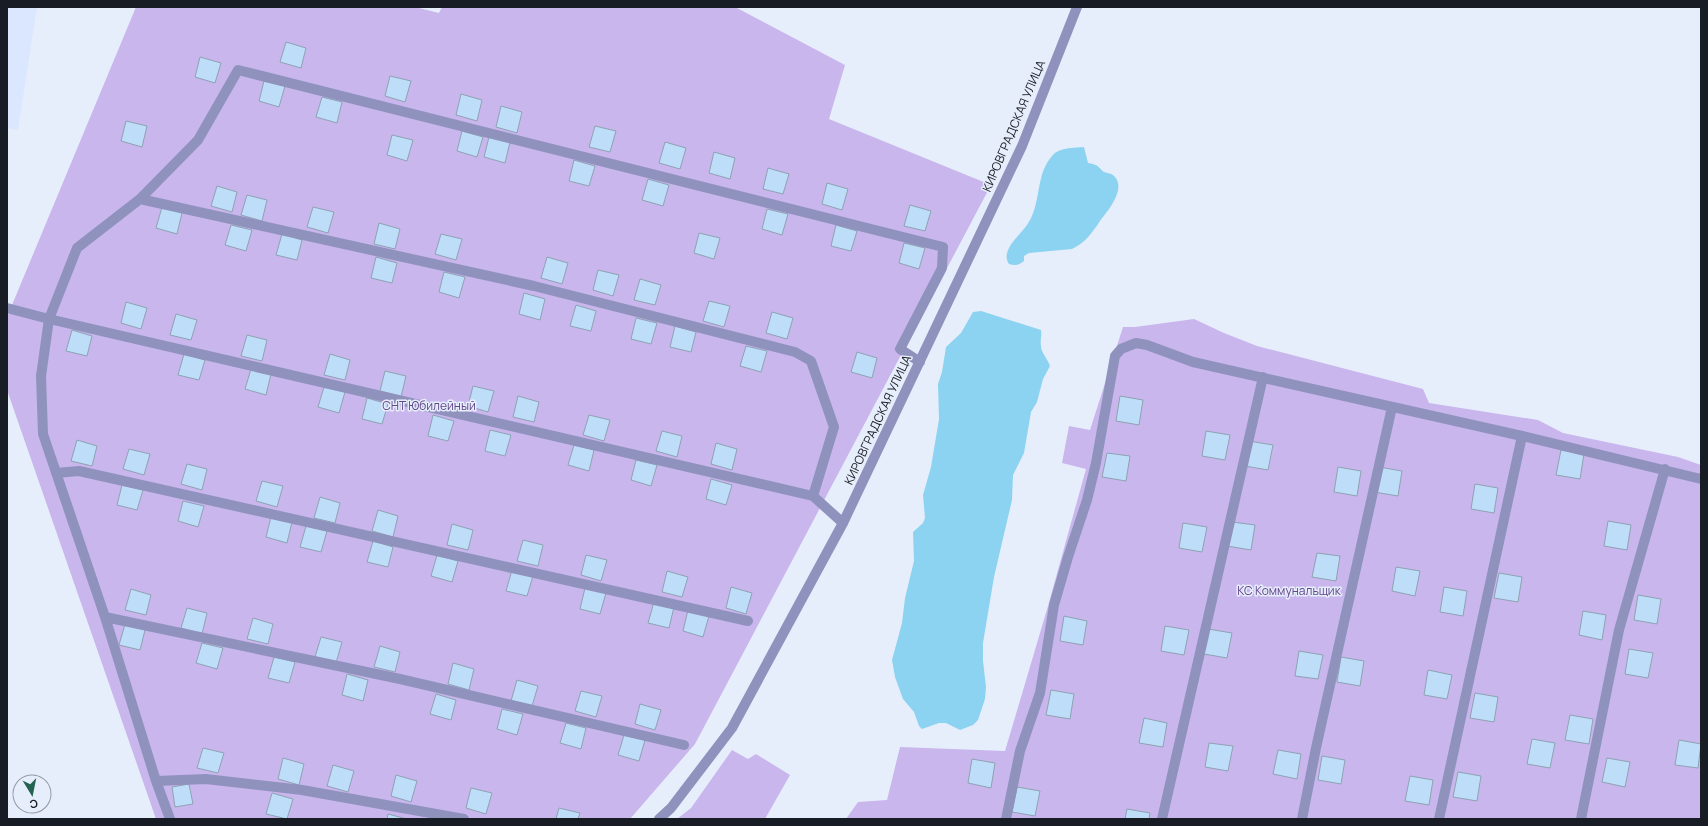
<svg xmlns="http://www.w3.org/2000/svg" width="1708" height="826" font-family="Manrope,sans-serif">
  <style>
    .built { fill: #dae7fe }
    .green { fill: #c9b6ed }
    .water { fill: #8bd3f1 }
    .building { fill: #beddf8; stroke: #8ea2b3 }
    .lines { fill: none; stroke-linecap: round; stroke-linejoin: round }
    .minor { stroke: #9092be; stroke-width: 10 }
    .labels { text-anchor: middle; stroke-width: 3; stroke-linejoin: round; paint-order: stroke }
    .street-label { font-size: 12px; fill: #181c24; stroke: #e7eefb }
    .park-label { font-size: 12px; fill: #62468c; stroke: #e7eefb }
  </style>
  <rect width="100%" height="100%" fill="#e7eefb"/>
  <path class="built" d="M 7,7 L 37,7 L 18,130 L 7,128 Z"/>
  <path class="green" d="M 136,7 L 415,7 L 439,13 L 442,7 L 735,7 L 845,65 L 829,119 L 991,185 L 695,744 L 630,819 L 156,819 L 7,390 L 7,317 Z
    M 1194,319 L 1224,333 L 1257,346 L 1423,389 L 1429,403 L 1538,420 L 1563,433 L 1678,457 L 1701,465 L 1701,819 L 846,819 L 858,802 L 887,800 L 900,747 L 1005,751 L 1048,606 L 1086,469 L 1062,463 L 1069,426 L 1090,430 L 1123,327 L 1135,327 Z
    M 732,750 L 748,759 L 756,754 L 790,775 L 765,819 L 677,819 L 691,808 Z"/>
  <path class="water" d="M 1084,147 L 1088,163 C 1099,165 1097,166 1104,172 C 1106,173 1110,173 1113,175 C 1128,187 1108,211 1100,221 C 1092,233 1085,243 1072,249 L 1029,253 L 1024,256 L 1024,261 C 1019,265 1015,266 1009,264 C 999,249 1023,234 1030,220 C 1041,200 1036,174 1052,156 C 1059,147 1074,148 1084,147 Z
    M 981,311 L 1041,330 C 1042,335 1040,340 1041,346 C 1041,353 1048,359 1050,366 L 1043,379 L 1037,402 L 1031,412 L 1024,453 L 1013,475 L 1012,500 L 994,577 L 983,643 L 983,661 L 986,687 L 985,699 L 978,720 L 973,725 L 960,730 L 946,723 L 939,723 L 922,729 L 919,726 L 914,712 L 903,699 L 895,677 L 892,660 L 902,623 L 905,598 L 914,561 L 913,532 L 923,523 L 925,518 L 923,495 L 931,467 L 939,419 L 938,384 L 942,372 L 946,347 L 961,333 L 973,312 Z"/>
  <path class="building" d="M 286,42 L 306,48 L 301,68 L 280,62 Z
    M 200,57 L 221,63 L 215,83 L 195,77 Z
    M 390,76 L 411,81 L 405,102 L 385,96 Z
    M 264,81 L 285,86 L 279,107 L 259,101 Z
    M 461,94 L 482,100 L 477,121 L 456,115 Z
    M 322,97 L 342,102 L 337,123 L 316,117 Z
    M 501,106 L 522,112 L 517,133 L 496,127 Z
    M 126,121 L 147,126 L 142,147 L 121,141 Z
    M 595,126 L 616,131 L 610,152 L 589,147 Z
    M 462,131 L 483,137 L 477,157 L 457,151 Z
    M 392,135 L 413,140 L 407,161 L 387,155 Z
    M 489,137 L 510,142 L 505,163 L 484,157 Z
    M 665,142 L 686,148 L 680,169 L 659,163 Z
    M 714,152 L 735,158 L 730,179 L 709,173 Z
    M 574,160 L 595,166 L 589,186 L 569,181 Z
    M 768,168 L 789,174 L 783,194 L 763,189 Z
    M 648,179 L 669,185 L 663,206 L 642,200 Z
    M 827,183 L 848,189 L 842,210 L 822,204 Z
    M 217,186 L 237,192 L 232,212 L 211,206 Z
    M 247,195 L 267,200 L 262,221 L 241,215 Z
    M 910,205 L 931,211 L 925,231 L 904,226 Z
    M 162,207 L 182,213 L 177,234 L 156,228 Z
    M 313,207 L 334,212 L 328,233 L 307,227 Z
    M 767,209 L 788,214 L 782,235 L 762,229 Z
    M 379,223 L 400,229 L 395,249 L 374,244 Z
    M 231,225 L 252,230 L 246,251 L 225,245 Z
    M 836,225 L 857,231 L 851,251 L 831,246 Z
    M 699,233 L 720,238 L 714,259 L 694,253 Z
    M 282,234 L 302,240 L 297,260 L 276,255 Z
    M 441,234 L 462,239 L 456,260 L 435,254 Z
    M 904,243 L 925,248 L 919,269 L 899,263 Z
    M 376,257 L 397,263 L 392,283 L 371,278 Z
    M 547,257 L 568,263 L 562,284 L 541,278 Z
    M 598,270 L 619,275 L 613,296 L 593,290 Z
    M 444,272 L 465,277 L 459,298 L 439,292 Z
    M 640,279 L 661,285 L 655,305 L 634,300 Z
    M 524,293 L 545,299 L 540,320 L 519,314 Z
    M 709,301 L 730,306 L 724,327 L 703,321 Z
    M 126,302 L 147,308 L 141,329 L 121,323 Z
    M 576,305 L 596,311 L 591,331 L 570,326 Z
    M 772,312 L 793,318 L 787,339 L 766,333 Z
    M 176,314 L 197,320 L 191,340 L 170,335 Z
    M 636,318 L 657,323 L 651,344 L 631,339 Z
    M 675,326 L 696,332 L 691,352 L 670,347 Z
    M 72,330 L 92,336 L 87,356 L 66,351 Z
    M 247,335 L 267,340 L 262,361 L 241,356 Z
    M 746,346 L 767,351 L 761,372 L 740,366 Z
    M 857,352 L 877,358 L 872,378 L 851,372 Z
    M 184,354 L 205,360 L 199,380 L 178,375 Z
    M 330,354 L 350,360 L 345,380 L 324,375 Z
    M 251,369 L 271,374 L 266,395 L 245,389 Z
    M 385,371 L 406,376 L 401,397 L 380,391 Z
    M 473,386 L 494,391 L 488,412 L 468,406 Z
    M 324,387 L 345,392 L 339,413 L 318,407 Z
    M 518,396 L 539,402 L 534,422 L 513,417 Z
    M 1120,396 L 1143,400 L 1139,425 L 1116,421 Z
    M 367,398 L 388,404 L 382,424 L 362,419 Z
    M 433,415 L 454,421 L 448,441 L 428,436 Z
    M 589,415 L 610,420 L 604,441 L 583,435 Z
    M 490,430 L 511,435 L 505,456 L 485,451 Z
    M 662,431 L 682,436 L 677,457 L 656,451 Z
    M 1206,431 L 1230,435 L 1225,460 L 1202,456 Z
    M 77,440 L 97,446 L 92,466 L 71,461 Z
    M 1249,441 L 1273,445 L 1268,470 L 1245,466 Z
    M 716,443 L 737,449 L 732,470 L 711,464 Z
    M 574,445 L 594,450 L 589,471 L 568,465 Z
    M 129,449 L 150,454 L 144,475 L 123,469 Z
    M 1561,450 L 1584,454 L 1580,479 L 1556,475 Z
    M 1107,453 L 1130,456 L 1126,481 L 1102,477 Z
    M 636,460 L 657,465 L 651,486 L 631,480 Z
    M 187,464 L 207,469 L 202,490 L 181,484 Z
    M 1338,467 L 1361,471 L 1357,496 L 1334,492 Z
    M 1379,467 L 1402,471 L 1398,496 L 1374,492 Z
    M 711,479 L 732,485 L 726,505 L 706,499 Z
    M 262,481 L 283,486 L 277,507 L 256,501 Z
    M 1475,484 L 1498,488 L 1494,513 L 1471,509 Z
    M 122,485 L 143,490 L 137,510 L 117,505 Z
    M 320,497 L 340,503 L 335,523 L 314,518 Z
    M 183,501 L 204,506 L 198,527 L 178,521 Z
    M 378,510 L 398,516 L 393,537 L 372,531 Z
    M 271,517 L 292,522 L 287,543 L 266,537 Z
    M 1608,521 L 1631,525 L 1627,550 L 1604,546 Z
    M 1232,522 L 1255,525 L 1251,550 L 1227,546 Z
    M 1183,523 L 1207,527 L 1202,552 L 1179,548 Z
    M 452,524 L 473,530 L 468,550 L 447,545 Z
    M 306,526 L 327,531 L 321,552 L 300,547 Z
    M 523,540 L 543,545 L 538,566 L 517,561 Z
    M 373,541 L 393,547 L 388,567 L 367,562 Z
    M 1317,553 L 1340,556 L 1336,581 L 1312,577 Z
    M 437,555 L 458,561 L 452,582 L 431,576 Z
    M 586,555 L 607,560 L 601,581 L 581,575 Z
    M 1396,567 L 1420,571 L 1415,596 L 1392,591 Z
    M 512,570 L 533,576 L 527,596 L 506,591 Z
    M 667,571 L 688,577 L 682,597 L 662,592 Z
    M 1499,573 L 1522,577 L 1518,602 L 1494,598 Z
    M 731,587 L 752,593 L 746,614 L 726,608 Z
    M 1444,587 L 1467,591 L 1463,616 L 1440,612 Z
    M 585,588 L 606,593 L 600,614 L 580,609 Z
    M 131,589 L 151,595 L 146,615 L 125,610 Z
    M 1638,595 L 1661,599 L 1657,624 L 1634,620 Z
    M 654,602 L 674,607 L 669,628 L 648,623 Z
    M 187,608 L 207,613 L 202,634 L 181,628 Z
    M 688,610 L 709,616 L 703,637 L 683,631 Z
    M 1583,611 L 1606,615 L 1602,640 L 1579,635 Z
    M 1064,616 L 1087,621 L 1083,645 L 1060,641 Z
    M 253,618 L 273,624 L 268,644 L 247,639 Z
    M 125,624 L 145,630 L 140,650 L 119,645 Z
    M 1165,626 L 1189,630 L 1184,655 L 1161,651 Z
    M 1208,629 L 1232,633 L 1227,658 L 1204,654 Z
    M 321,637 L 342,642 L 336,663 L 315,657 Z
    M 202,643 L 223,648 L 217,669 L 196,663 Z
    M 380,646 L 400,652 L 395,672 L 374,667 Z
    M 1629,649 L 1653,653 L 1648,678 L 1625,674 Z
    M 1299,651 L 1323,655 L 1318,679 L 1295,676 Z
    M 274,657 L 295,662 L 289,683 L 268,678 Z
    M 1341,657 L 1364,661 L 1360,686 L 1337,682 Z
    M 453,663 L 474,669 L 469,690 L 448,684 Z
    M 1428,670 L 1452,675 L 1447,699 L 1424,695 Z
    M 347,674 L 368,680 L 363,701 L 342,695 Z
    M 517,680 L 538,686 L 532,706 L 511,701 Z
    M 1051,690 L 1074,694 L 1070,719 L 1046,715 Z
    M 581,691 L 602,696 L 596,717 L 575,711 Z
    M 1475,693 L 1498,697 L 1494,722 L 1470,718 Z
    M 436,694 L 456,700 L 451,720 L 430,714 Z
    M 640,704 L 661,710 L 655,730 L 635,724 Z
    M 502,709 L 523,714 L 517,735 L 497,729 Z
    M 1570,715 L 1593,719 L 1589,744 L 1565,740 Z
    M 1144,718 L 1167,723 L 1163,747 L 1139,743 Z
    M 566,723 L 586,728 L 581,749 L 560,743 Z
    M 624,735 L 645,740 L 639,761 L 618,755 Z
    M 1532,739 L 1555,743 L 1550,768 L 1527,764 Z
    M 1679,740 L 1701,744 L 1698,768 L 1675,765 Z
    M 1209,743 L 1233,746 L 1228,771 L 1205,767 Z
    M 203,748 L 224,753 L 218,773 L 197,768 Z
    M 1278,750 L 1301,754 L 1297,779 L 1273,774 Z
    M 1322,756 L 1345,760 L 1341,784 L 1318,780 Z
    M 283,758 L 304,764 L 299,785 L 278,779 Z
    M 1607,758 L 1630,762 L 1625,787 L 1602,782 Z
    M 972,759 L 995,763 L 991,788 L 968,783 Z
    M 333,765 L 354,771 L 348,792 L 327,786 Z
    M 1458,772 L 1481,776 L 1477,801 L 1453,797 Z
    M 396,775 L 417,781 L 411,802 L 391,796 Z
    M 1410,776 L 1433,780 L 1429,805 L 1405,801 Z
    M 189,784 L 193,804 L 175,807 L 172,787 Z
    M 1017,787 L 1040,791 L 1035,816 L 1012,812 Z
    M 471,788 L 492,793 L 486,814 L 466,808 Z
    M 272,793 L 293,799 L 287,819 L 266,814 Z
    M 559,808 L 580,813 L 578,819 L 556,819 Z
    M 1127,809 L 1150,813 L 1149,819 L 1125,819 Z
    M 388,814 L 407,819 L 387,819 Z"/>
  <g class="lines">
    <path class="minor" d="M 140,199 L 534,286 L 795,352 L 811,361 L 834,427 L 813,496 L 843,523
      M 7,308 L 49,319 L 813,496
      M 56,473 L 79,471 L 748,621
      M 105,617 L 400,679 L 684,745
      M 156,781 L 206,779 L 302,790 L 464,819
      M 170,819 L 156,781 L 105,617 L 43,434 L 41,376 L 49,319 L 77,248 L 140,199 L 198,140 L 238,70 L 943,247 L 942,268 L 900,349 L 920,362
      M 659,819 L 671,808 L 732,728 L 843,523 L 1022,146 L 1077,7
      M 1006,819 L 1020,751 L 1040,693 L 1054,605 L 1068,557 L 1087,500 L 1096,463 L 1115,356 L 1121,349 L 1136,343 L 1147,345 L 1193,362 L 1522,436 L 1701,479
      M 1162,819 L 1263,377
      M 1302,819 L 1316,748 L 1392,407
      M 1439,819 L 1522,436
      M 1581,819 L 1619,630 L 1665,469"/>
  </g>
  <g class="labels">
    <g class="street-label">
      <text transform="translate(1014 126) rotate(-67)" y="4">КИРОВГРАДСКАЯ УЛИЦА</text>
      <text transform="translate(878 420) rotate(-65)" y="4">КИРОВГРАДСКАЯ УЛИЦА</text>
    </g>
    <g class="park-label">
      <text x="429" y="410">СНТ Юбилейный</text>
      <text x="1289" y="595">КС Коммунальщик</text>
    </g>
  </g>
  <rect width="1708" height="826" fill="none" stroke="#181c24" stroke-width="16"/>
  <g transform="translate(32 794) rotate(170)"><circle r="19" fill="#e7eefb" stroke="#949aa5"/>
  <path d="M0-3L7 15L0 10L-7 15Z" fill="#236350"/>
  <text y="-6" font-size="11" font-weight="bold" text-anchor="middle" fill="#181c24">С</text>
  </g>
</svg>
